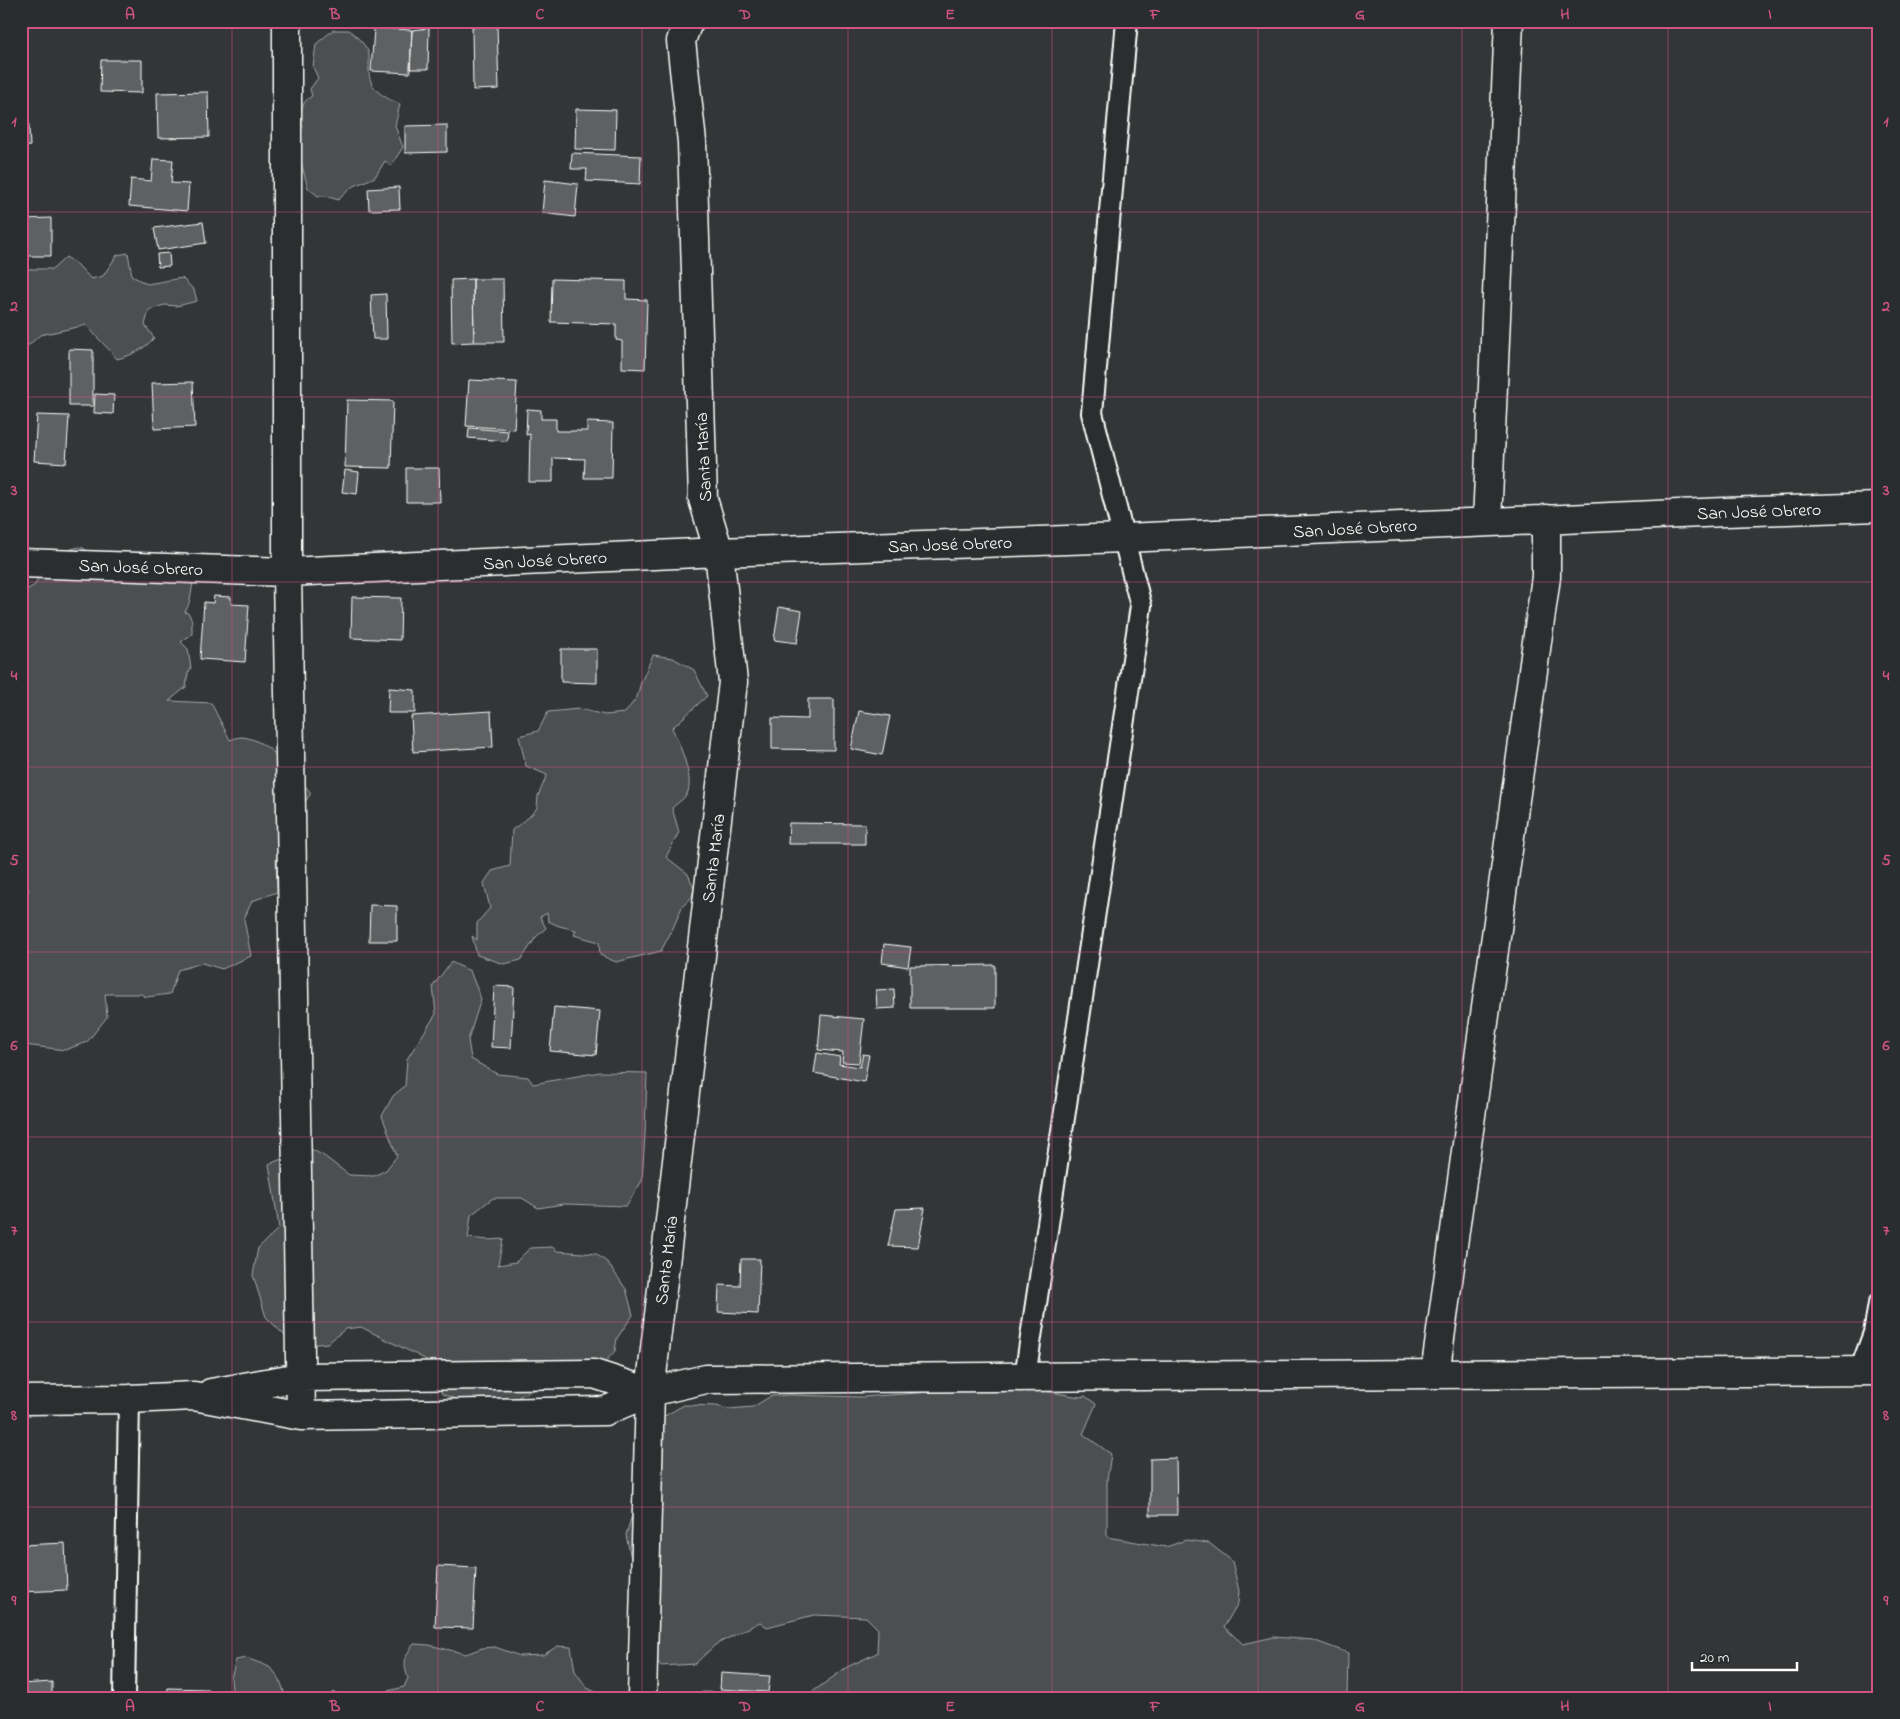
<svg xmlns="http://www.w3.org/2000/svg" width="1900" height="1719" font-family="'Indie Flower',sans-serif">
  <style>
    .green { fill: #4c4f50; stroke: #a6a7a8 }
    .building { fill: #5f6162; stroke: #fff }
    .lines { fill: none; stroke-linecap: round; stroke-linejoin: round }
    .lane-casing { stroke: #fff; stroke-width: 24 }
    .street-casing { stroke: #fff; stroke-width: 31 }
    .lane { stroke: #2a2d2e; stroke-width: 20 }
    .street { stroke: #2a2d2e; stroke-width: 28 }
    .grid { fill: none; stroke: #d15284; stroke-width: 1; stroke-opacity: 0.55 }
    .labels { text-anchor: middle; stroke-width: 4.5; stroke-linejoin: round; paint-order: stroke }
    .street-label { font-size: 18px; fill: #fff; stroke: #2a2d2e }
    .neatline { fill: none; stroke: #d15284; stroke-width: 2 }
    .grid-label { font-size: 16px; text-anchor: middle; font-weight: bold; fill: #d15284 }
  </style>
  <rect width="100%" height="100%" fill="#333536"/>
  <filter id="ink" filterUnits="userSpaceOnUse"><feTurbulence type="fractalNoise" baseFrequency=".02" numOctaves="2"/><feDisplacementMap in="SourceGraphic" scale="10" xChannelSelector="R" yChannelSelector="G"/><feConvolveMatrix kernelMatrix="1 2 1 2 8 2 1 2 1" color-interpolation-filters="sRGB"/></filter>
  <g filter="url(#ink)">
    <path class="green" d="M 333,30 L 349,30 C 356,36 364,43 368,51 C 370,57 369,65 369,71 C 369,90 385,98 400,104 L 395,126 L 403,147 L 391,166 L 385,161 L 375,177 L 352,187 L 338,200 L 326,196 L 318,196 L 308,188 L 302,166 L 298,136 L 303,127 C 301,115 299,103 312,96 L 310,89 L 318,78 L 313,67 L 316,44 Z
      M 128,253 L 132,276 L 147,284 L 182,278 L 194,290 L 197,301 L 177,306 L 164,305 L 149,310 L 145,325 L 154,338 C 143,350 133,355 117,359 C 107,346 96,338 87,325 L 40,335 L 29,345 L 21,345 L 21,269 L 53,269 L 66,257 L 77,264 L 91,279 L 103,276 L 117,255 Z
      M 79,547 L 83,548 L 96,557 L 175,554 L 187,562 L 195,574 C 191,587 192,601 185,612 L 189,614 L 192,621 L 192,634 L 181,642 L 188,649 L 191,669 L 188,673 L 186,687 L 169,701 L 211,703 L 230,740 C 233,739 238,737 242,737 C 269,739 295,774 311,793 L 280,840 L 276,860 L 277,892 L 252,901 L 244,919 L 251,956 L 222,969 L 202,963 L 178,970 L 170,994 L 146,997 L 141,994 L 105,994 L 107,1017 L 87,1042 L 65,1050 L 24,1045 L 21,1034 L 21,906 L 24,904 L 29,889 L 21,879 L 21,847 L 24,834 L 21,834 L 21,666 L 28,653 L 21,646 L 21,638 L 25,631 L 21,614 L 21,593 L 35,585 L 42,568 L 57,553 Z
      M 653,655 L 673,658 L 694,670 L 707,696 L 672,728 C 679,743 695,779 687,794 C 684,799 676,804 672,808 L 679,832 L 666,857 L 688,874 L 694,888 L 692,897 L 682,907 L 673,928 L 661,951 L 616,962 L 600,955 L 599,942 L 574,935 L 576,930 L 559,926 L 548,921 L 547,913 L 540,917 L 546,928 L 536,937 L 521,960 L 504,964 L 477,955 L 472,936 L 477,940 L 477,923 L 490,908 L 484,883 L 492,871 L 510,866 L 512,830 L 529,817 L 537,808 L 538,796 L 547,775 L 526,766 L 519,736 L 538,731 L 548,712 L 579,709 L 605,715 L 625,713 L 637,697 L 641,682 Z
      M 451,962 L 470,971 L 481,999 L 468,1040 L 471,1059 L 497,1074 L 528,1077 L 533,1084 L 600,1072 L 647,1073 L 645,1134 L 642,1181 L 626,1206 L 564,1204 L 538,1208 L 522,1198 L 493,1198 L 471,1215 L 468,1238 L 488,1240 L 503,1239 L 498,1265 L 516,1262 L 530,1248 L 552,1247 L 557,1251 L 596,1254 L 607,1262 L 626,1289 L 633,1315 L 617,1338 L 615,1351 L 605,1362 L 574,1370 L 553,1383 L 528,1392 L 515,1399 L 496,1404 L 468,1404 L 442,1394 L 433,1363 L 361,1327 L 345,1329 L 328,1343 L 295,1346 L 266,1317 L 253,1275 L 258,1248 L 279,1228 L 269,1164 L 309,1148 L 324,1156 L 349,1175 L 374,1176 L 386,1170 L 397,1156 L 382,1116 L 393,1096 L 405,1086 L 407,1059 L 436,1014 L 433,986 Z
      M 1014,1386 L 1080,1397 L 1085,1396 L 1096,1404 L 1083,1434 L 1111,1454 L 1107,1480 L 1107,1537 L 1166,1547 L 1186,1540 L 1209,1543 L 1232,1561 L 1239,1591 L 1238,1603 L 1224,1627 L 1243,1644 L 1274,1637 L 1313,1640 L 1348,1653 L 1347,1698 L 804,1698 L 847,1667 L 877,1653 L 878,1629 L 866,1617 L 814,1615 L 767,1627 L 760,1622 L 715,1645 L 695,1664 L 660,1666 L 649,1642 L 626,1535 L 661,1418 L 684,1405 L 716,1406 L 729,1409 L 753,1407 L 771,1396 L 789,1395 L 862,1397 Z
      M 414,1644 L 429,1645 L 466,1654 L 482,1648 L 495,1647 L 520,1656 L 543,1655 L 558,1646 L 571,1647 L 575,1671 L 587,1688 L 609,1698 L 508,1698 L 505,1694 L 486,1691 L 462,1698 L 388,1698 L 388,1691 L 404,1687 L 408,1678 C 403,1664 404,1656 414,1644 Z
      M 246,1658 C 253,1661 262,1663 269,1667 C 278,1673 284,1688 285,1698 L 223,1698 L 223,1696 L 232,1690 L 231,1678 L 236,1660 Z
      M 703,1692 L 735,1693 L 760,1698 L 691,1698 Z"/>
    <path class="building" d="M 497,26 L 499,89 L 473,90 L 472,27 Z
      M 374,28 L 412,30 L 410,73 L 371,71 Z
      M 429,28 L 428,69 L 410,69 L 412,30 Z
      M 101,60 L 142,60 L 142,93 L 100,92 Z
      M 208,92 L 209,137 L 158,138 L 157,93 Z
      M 21,109 L 28,109 L 30,146 L 21,147 Z
      M 576,109 L 616,110 L 615,150 L 575,149 Z
      M 447,125 L 447,152 L 405,153 L 405,126 Z
      M 572,153 L 641,156 L 640,184 L 586,181 L 587,169 L 571,169 Z
      M 153,159 L 173,160 L 171,183 L 189,184 L 187,211 L 129,206 L 131,179 L 151,181 Z
      M 545,180 L 578,184 L 575,217 L 542,213 Z
      M 399,187 L 400,209 L 369,210 L 368,189 Z
      M 51,218 L 51,256 L 25,256 L 25,219 Z
      M 203,222 L 206,243 L 158,250 L 154,228 Z
      M 169,253 L 170,266 L 158,267 L 157,254 Z
      M 473,279 L 474,342 L 452,343 L 451,280 Z
      M 473,279 L 503,279 L 504,342 L 474,342 Z
      M 552,279 L 626,281 L 626,299 L 647,300 L 645,369 L 622,368 L 622,341 L 616,340 L 616,324 L 551,322 Z
      M 386,294 L 387,339 L 373,339 L 371,295 Z
      M 69,349 L 93,350 L 93,406 L 69,406 Z
      M 469,380 L 517,382 L 514,429 L 466,426 Z
      M 193,382 L 195,427 L 154,429 L 152,383 Z
      M 95,394 L 114,395 L 113,414 L 94,413 Z
      M 347,400 L 393,401 L 391,468 L 345,467 Z
      M 527,409 L 541,410 L 541,419 L 556,419 L 556,431 L 587,431 L 587,422 L 613,423 L 612,478 L 584,478 L 585,459 L 553,458 L 553,482 L 529,482 L 530,434 L 526,435 Z
      M 37,415 L 69,416 L 66,463 L 34,461 Z
      M 469,428 L 508,431 L 507,441 L 468,438 Z
      M 406,468 L 439,468 L 440,502 L 406,502 Z
      M 345,470 L 359,472 L 357,494 L 342,492 Z
      M 214,596 L 231,597 L 231,604 L 249,605 L 245,662 L 200,659 L 204,602 L 213,603 Z
      M 352,597 L 401,598 L 400,640 L 351,638 Z
      M 779,607 L 802,611 L 797,643 L 774,640 Z
      M 561,649 L 597,649 L 597,683 L 561,682 Z
      M 389,688 L 415,690 L 415,713 L 388,713 Z
      M 808,699 L 834,699 L 834,750 L 772,749 L 772,718 L 808,719 Z
      M 491,711 L 493,747 L 413,752 L 411,716 Z
      M 859,711 L 890,716 L 882,755 L 851,749 Z
      M 789,823 L 865,824 L 865,844 L 788,844 Z
      M 370,905 L 397,906 L 397,941 L 369,941 Z
      M 884,944 L 911,947 L 908,967 L 882,963 Z
      M 995,965 L 995,1008 L 910,1008 L 910,966 Z
      M 494,986 L 514,987 L 511,1048 L 491,1047 Z
      M 894,989 L 895,1008 L 877,1009 L 876,990 Z
      M 554,1007 L 600,1011 L 596,1055 L 550,1051 Z
      M 821,1015 L 864,1019 L 859,1063 L 842,1062 L 843,1052 L 818,1050 Z
      M 817,1053 L 840,1057 L 839,1064 L 860,1067 L 863,1054 L 869,1055 L 864,1082 L 814,1073 Z
      M 925,1208 L 918,1247 L 888,1246 L 896,1209 Z
      M 741,1259 L 760,1259 L 758,1314 L 718,1312 L 719,1285 L 740,1286 Z
      M 1176,1458 L 1177,1515 L 1150,1515 L 1150,1459 Z
      M 65,1543 L 67,1590 L 21,1592 L 21,1545 Z
      M 438,1566 L 476,1568 L 473,1628 L 435,1627 Z
      M 721,1673 L 770,1676 L 768,1692 L 720,1689 Z
      M 52,1682 L 52,1698 L 21,1698 L 21,1684 Z
      M 168,1688 L 208,1689 L 208,1698 L 167,1698 Z
      M 332,1693 L 369,1696 L 368,1698 L 332,1698 Z"/>
    <g class="lines">
      <defs>
        <path id="lane" d="M 1860,1371 L 1874,1333 L 1879,1304
          M 1025,1377 L 1141,606 L 1092,413 L 1127,21
          M 124,1698 L 129,1399"/>
        <path id="street" d="M 287,21 L 287,572 L 301,1416
          M 1487,522 L 1509,21
          M 21,563 L 287,572 L 719,552 L 1124,538 L 1725,512 L 1879,507
          M 1435,1374 L 1546,577 L 1546,519
          M 211,1393 L 300,1377 L 594,1374 L 650,1392
          M 21,1400 L 129,1399 L 194,1396 L 301,1416 L 605,1411 L 650,1392 L 706,1379 L 1879,1371
          M 642,1698 L 650,1392 L 733,682 L 719,552 L 703,499 L 692,142 L 681,41 L 688,22 L 690,21"/>
      </defs>
      <use href="#lane" class="lane-casing"/>
      <use href="#street" class="street-casing"/>
      <use href="#lane" class="lane"/>
      <use href="#street" class="street"/>
    </g>
  </g>
  <path class="grid" d="M 232,21 L 232,1698M 438,21 L 438,1698M 642,21 L 642,1698M 848,21 L 848,1698M 1052,21 L 1052,1698M 1258,21 L 1258,1698M 1462,21 L 1462,1698M 1668,21 L 1668,1698M 21,212 L 1879,212M 21,397 L 1879,397M 21,582 L 1879,582M 21,767 L 1879,767M 21,952 L 1879,952M 21,1137 L 1879,1137M 21,1322 L 1879,1322M 21,1507 L 1879,1507"/>
  <g class="labels">
    <g class="street-label">
      <text transform="translate(703 457) rotate(-93)" y="6">Santa María</text>
      <text transform="translate(1759 511) rotate(-2)" y="6">San José Obrero</text>
      <text transform="translate(1355 528) rotate(-3)" y="6">San José Obrero</text>
      <text transform="translate(950 544) rotate(-2)" y="6">San José Obrero</text>
      <text transform="translate(545 560) rotate(-3)" y="6">San José Obrero</text>
      <text transform="translate(141 567) rotate(2)" y="6">San José Obrero</text>
      <text transform="translate(713 858) rotate(-83)" y="6">Santa María</text>
      <text transform="translate(666 1260) rotate(-83)" y="6">Santa María</text>
    </g>
  </g>
  <rect width="1900" height="1719" fill="none" stroke="#2a2d2e" stroke-width="55"/>
  <path d="M1692 1662v8h105v-8" fill="none" stroke="#ffffff" stroke-width="2.5"/>
  <text x="1700" y="1662" font-size="15" fill="#ffffff" stroke="#2a2d2e" stroke-width="4" paint-order="stroke">20 m</text>
  <rect x="28" y="28" width="1844" height="1664" class="neatline"/>
  <g class="grid-label">
    <text x="130" y="19">A</text>
    <text x="335" y="19">B</text>
    <text x="540" y="19">C</text>
    <text x="745" y="19">D</text>
    <text x="950" y="19">E</text>
    <text x="1155" y="19">F</text>
    <text x="1360" y="19">G</text>
    <text x="1565" y="19">H</text>
    <text x="1770" y="19">I</text>
    <text x="14" y="126">1</text>
    <text x="1886" y="126">1</text>
    <text x="14" y="311">2</text>
    <text x="1886" y="311">2</text>
    <text x="14" y="495">3</text>
    <text x="1886" y="495">3</text>
    <text x="14" y="680">4</text>
    <text x="1886" y="680">4</text>
    <text x="14" y="865">5</text>
    <text x="1886" y="865">5</text>
    <text x="14" y="1050">6</text>
    <text x="1886" y="1050">6</text>
    <text x="14" y="1235">7</text>
    <text x="1886" y="1235">7</text>
    <text x="14" y="1420">8</text>
    <text x="1886" y="1420">8</text>
    <text x="14" y="1605">9</text>
    <text x="1886" y="1605">9</text>
    <text x="130" y="1711">A</text>
    <text x="335" y="1711">B</text>
    <text x="540" y="1711">C</text>
    <text x="745" y="1711">D</text>
    <text x="950" y="1711">E</text>
    <text x="1155" y="1711">F</text>
    <text x="1360" y="1711">G</text>
    <text x="1565" y="1711">H</text>
    <text x="1770" y="1711">I</text>
  </g>
</svg>
